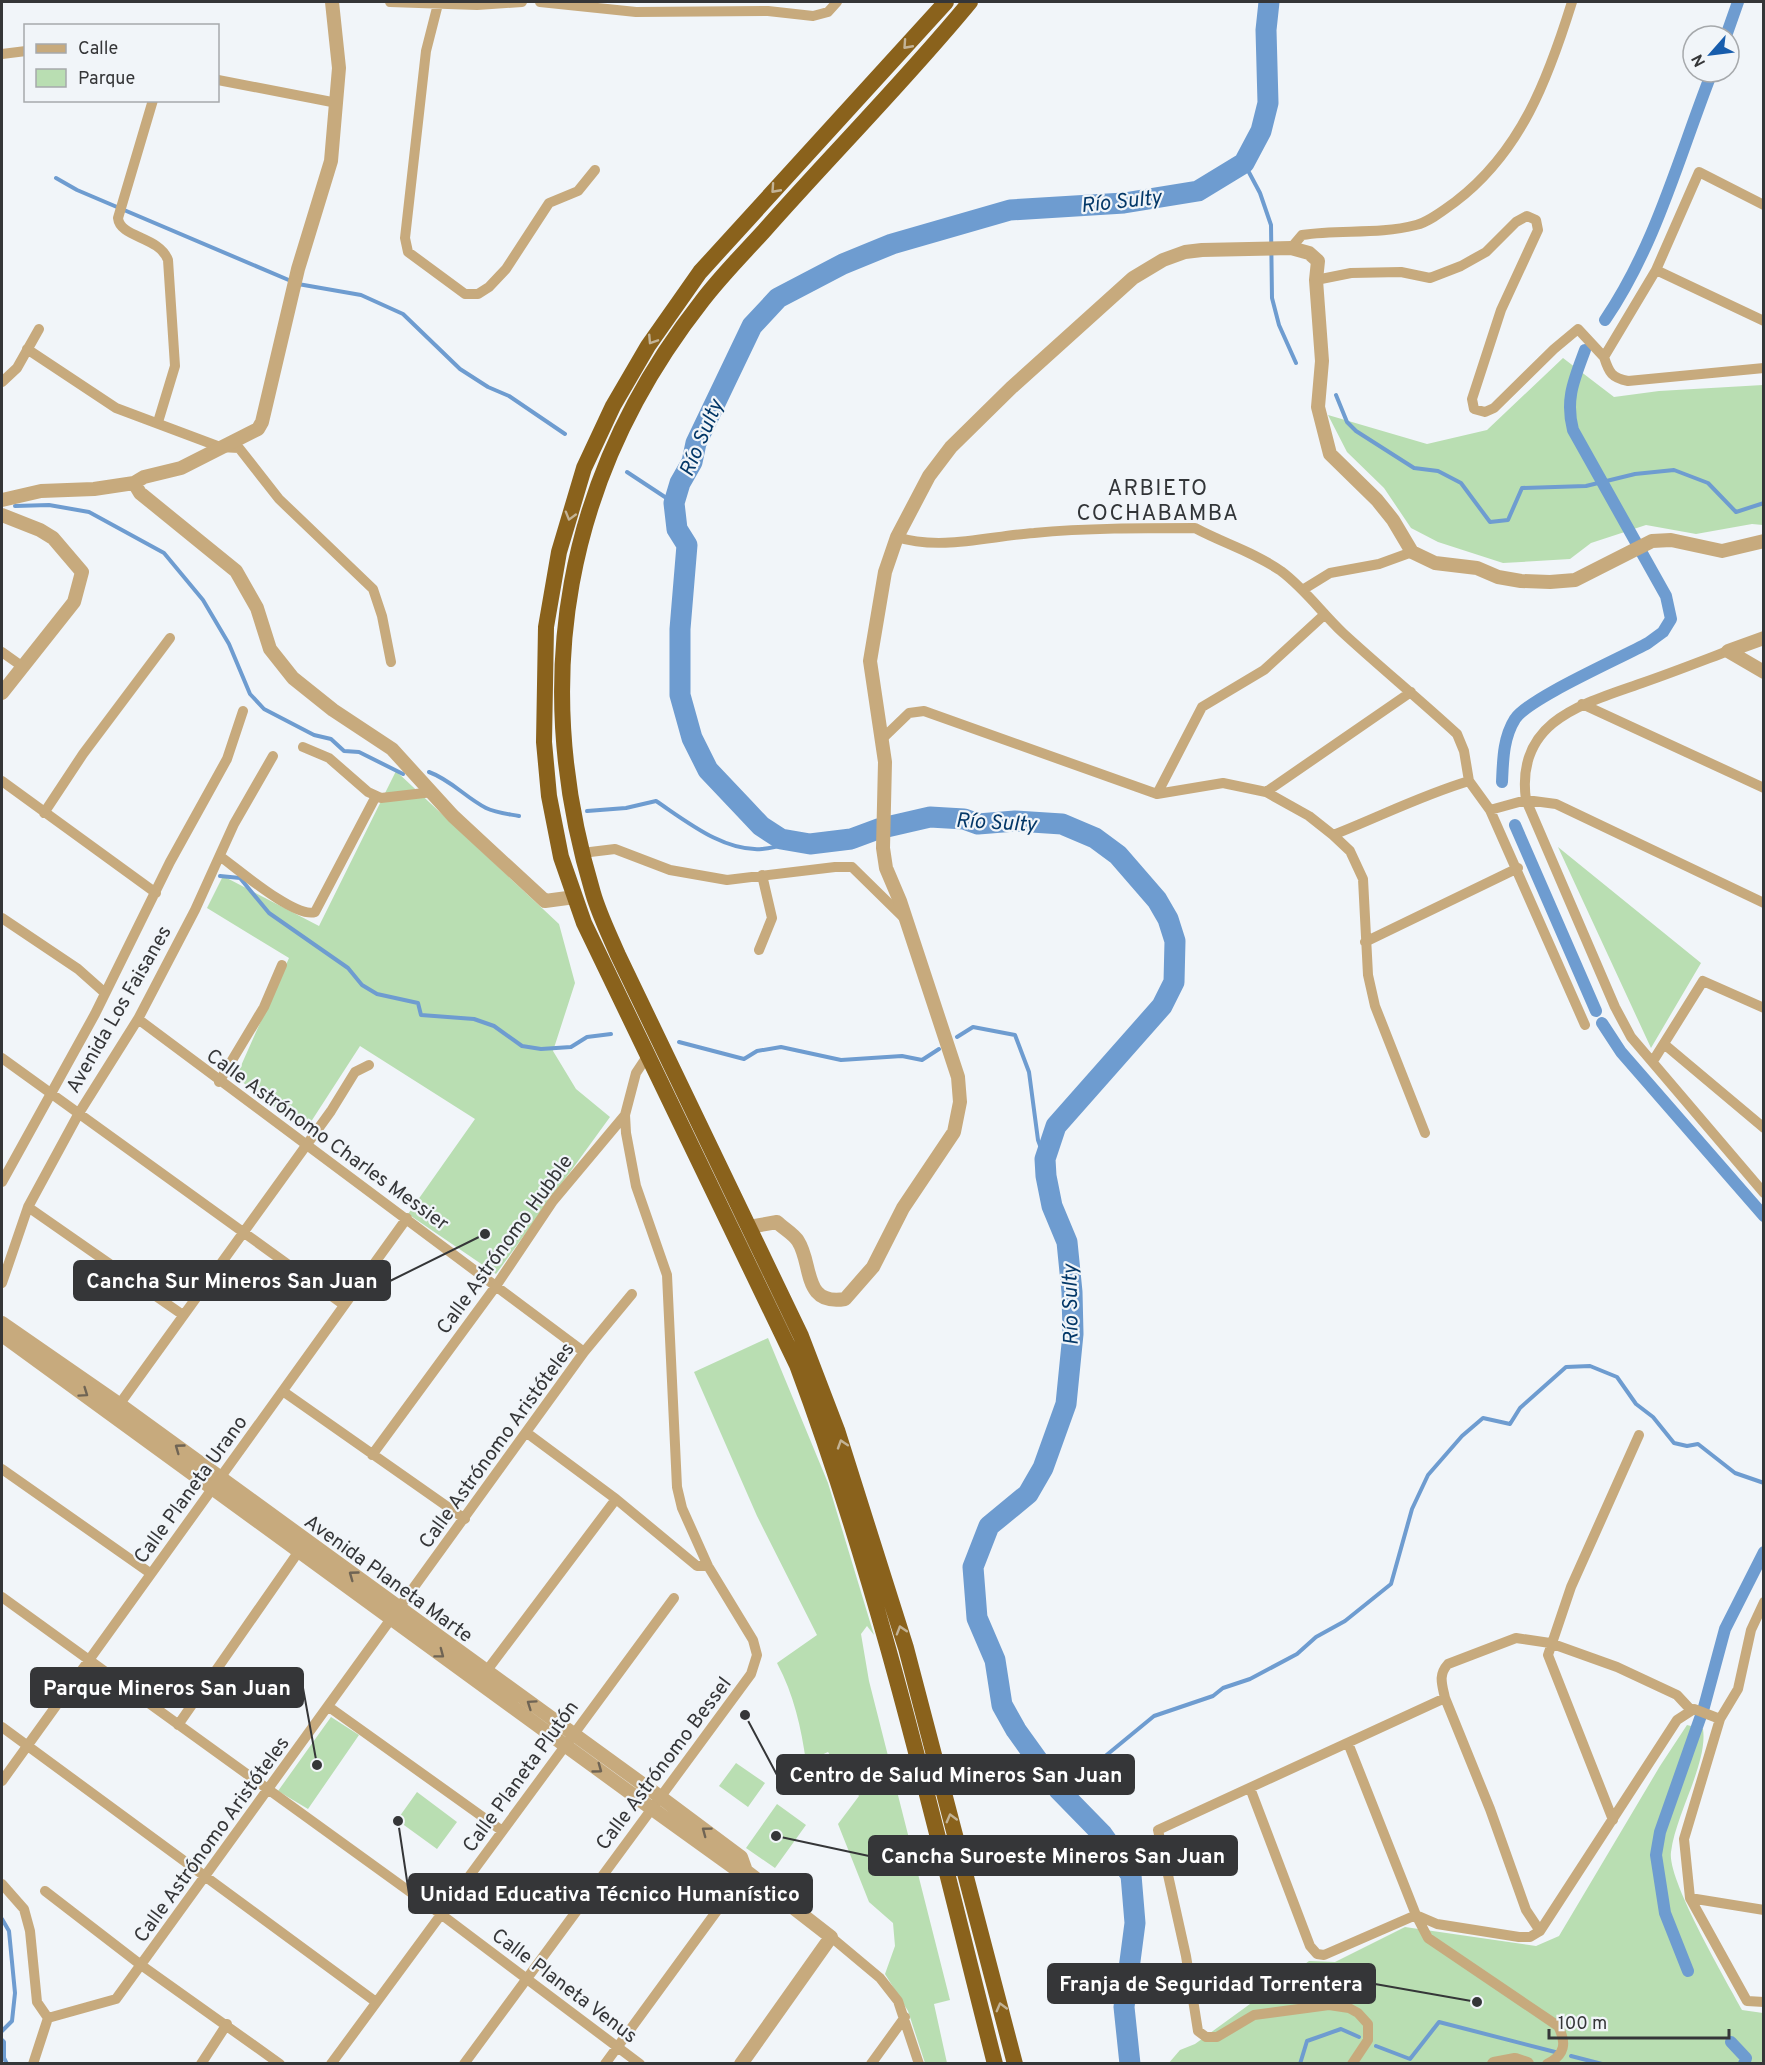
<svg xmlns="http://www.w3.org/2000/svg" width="1765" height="2065" font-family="Overpass,sans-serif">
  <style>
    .green { fill: #b9deb2 }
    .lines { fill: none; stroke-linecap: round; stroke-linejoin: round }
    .stream { stroke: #6e9cd0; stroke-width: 4 }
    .canal { stroke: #6e9cd0; stroke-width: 12 }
    .river { stroke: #6e9cd0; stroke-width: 21 }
    .minor { stroke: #c7aa7d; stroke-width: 10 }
    .tertiary { stroke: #c7aa7d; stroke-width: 14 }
    .trunk { stroke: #8a621c; stroke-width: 16 }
    .oneway { stroke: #c3b396 }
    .oneway2 { stroke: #6f6454 }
    .labels { text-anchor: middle; stroke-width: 4.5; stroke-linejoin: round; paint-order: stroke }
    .street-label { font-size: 20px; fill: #353638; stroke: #f1f5f9 }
    .water-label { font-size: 21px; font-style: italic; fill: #043868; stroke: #f1f5f9 }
    .quarter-label { font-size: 22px; letter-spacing: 1.5px; fill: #323538; stroke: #f1f5f9 }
    .leader { fill: none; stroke: #353638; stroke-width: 2 }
    .callout-dot { fill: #353638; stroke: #f1f5f9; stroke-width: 2 }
    .callout { fill: #353638; stroke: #353638; stroke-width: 2 }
    .callout-label { font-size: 21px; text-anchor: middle; font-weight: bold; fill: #fff }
  </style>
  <rect width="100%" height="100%" fill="#f1f5f9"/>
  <path class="green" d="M 1563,358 L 1614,397 L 1659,391 L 1763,385 L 1763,525 L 1752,524 L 1696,534 L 1646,525 L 1591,543 L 1570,559 L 1503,563 L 1438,542 L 1411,528 L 1384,488 L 1347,452 L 1328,415 L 1427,444 L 1487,430 Z
    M 396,771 L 559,924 L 575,983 L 553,1051 L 576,1089 L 610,1117 L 496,1274 L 408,1214 L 475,1119 L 360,1046 L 305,1131 L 236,1077 L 289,958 L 207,908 L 223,876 L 319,926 Z
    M 1558,847 L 1701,963 L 1651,1048 Z
    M 768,1338 L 828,1483 L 874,1635 L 867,1626 L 861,1634 L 869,1681 L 950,2000 L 934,2004 L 947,2063 L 925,2063 L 908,2011 L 885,1974 L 895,1946 L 893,1923 L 869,1902 L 838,1824 L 859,1796 L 828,1752 L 806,1762 C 801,1727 794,1695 777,1663 L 817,1635 L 757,1516 L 694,1372 Z
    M 331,1717 L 359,1735 L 308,1809 L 278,1791 Z
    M 1687,1725 L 1703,1729 C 1708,1763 1676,1813 1671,1852 C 1667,1880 1726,1980 1742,2010 L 1763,2013 L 1763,2063 L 1168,2064 L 1180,2050 L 1195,2044 L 1309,1961 L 1335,1962 L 1405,1927 L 1536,1946 L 1559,1936 L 1660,1766 Z
    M 736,1763 L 765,1783 L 748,1807 L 719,1786 Z
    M 417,1792 L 457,1822 L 437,1849 L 397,1820 Z
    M 777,1804 L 806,1825 L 775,1868 L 746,1848 Z"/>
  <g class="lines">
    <path class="stream" d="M 1244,163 L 1260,193 L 1271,225 L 1272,298 L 1279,325 L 1296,363
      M 56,178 L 77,190 L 291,281
      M 298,284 L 361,295 L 403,314 L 460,369 L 488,387 L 509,396 L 565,434
      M 1336,395 L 1347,422 L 1356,431 L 1414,468 L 1438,471 L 1461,483 L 1490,522 L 1508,520 L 1522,488 L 1586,486 L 1635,474 L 1674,470 L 1708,483 L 1736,512 L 1764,503
      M 627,472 L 674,503
      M 15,506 L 49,505 L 89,512 L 164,553 L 203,600 L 229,644 L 250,694 L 264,709 L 314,735 L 331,739 L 344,751 L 359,752 L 403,774
      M 429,772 C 451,780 465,797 486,808 C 496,813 509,814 519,816
      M 587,811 L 626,808 L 656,801 C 686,821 724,852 762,849 C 774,848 787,844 798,841
      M 220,876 L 240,878 L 269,913 L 348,968 L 362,985 L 377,994 L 418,1003 L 421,1015 L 474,1019 L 494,1026 L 522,1046 L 541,1049 L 571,1047 L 587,1037 L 611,1034
      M 957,1037 L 973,1027 L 1015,1035 L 1029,1072 L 1038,1140 L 1045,1159
      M 679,1042 L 744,1059 L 757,1051 L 781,1047 L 841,1060 L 902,1056 L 922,1060 L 939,1049
      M 1059,1790 L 1092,1767 L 1154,1716 L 1213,1696 L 1223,1688 L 1250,1679 L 1297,1654 L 1316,1637 L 1345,1621 L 1391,1584 L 1412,1509 L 1428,1475 L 1462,1436 L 1483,1418 L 1510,1424 L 1520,1408 L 1566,1367 L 1590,1366 L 1617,1377 L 1636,1404 L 1653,1417 L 1674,1443 L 1687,1446 L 1698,1444 L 1735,1473 L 1764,1483
      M 2,1919 L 9,1931 L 15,1993 L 12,2021 L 2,2031
      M 2,2040 L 4,2042 L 4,2058 L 7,2064
      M 1376,2046 L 1410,2059 L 1439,2022 L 1559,2053
      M 1571,2056 L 1602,2064
      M 1273,2064 L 1278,2064
      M 1300,2064 L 1307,2041 L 1341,2029 L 1359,2037"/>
    <path class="canal" d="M 1726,36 L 1738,2
      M 1605,320 C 1656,245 1679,156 1712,72
      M 1502,782 C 1503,761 1503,738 1515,719 C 1529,698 1621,658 1648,643 L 1663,632 L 1671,619 L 1666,596 L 1573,430 C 1565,399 1574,380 1585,350
      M 1515,825 L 1596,1011
      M 1602,1023 L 1621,1052 L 1764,1216
      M 1688,1971 L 1665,1913 L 1656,1855 L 1660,1832 L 1704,1707 L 1725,1629 L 1764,1552
      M 1731,2042 L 1746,2058 L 1744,2064"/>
    <path class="river" d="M 1130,2064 L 1124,2007 L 1135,1923 L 1131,1875 L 1102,1834 L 1059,1790 L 1016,1730 L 1002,1705 L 995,1660 L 977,1618 L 973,1567 L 989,1526 L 1028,1494 L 1043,1468 L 1066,1404 L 1073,1334 L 1072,1292 L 1067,1242 L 1052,1206 L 1046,1176 L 1045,1159 L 1056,1126 L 1162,1006 L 1174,982 L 1175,941 L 1168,919 L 1157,900 L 1118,855 L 1095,838 L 1062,824 L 1015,821 L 978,824 L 964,819 L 930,817 L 878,829 L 851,839 L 810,844 L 781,839 L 761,826 L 744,808 L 708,770 L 692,738 L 680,695 L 680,629 L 687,545 L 677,529 L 674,503 L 680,483 L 692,462 L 696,443 L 752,326 L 778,298 L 843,264 L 892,244 L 1010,210 L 1124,203 L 1198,191 L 1244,163 L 1261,131 L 1268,103 L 1266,30 L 1269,2"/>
    <path class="minor" d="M 390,2 L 477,5 L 522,2
      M 540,2 L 636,12 L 768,11 L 813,16 L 828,12 L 837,2
      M 438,4 L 426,51 L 405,238 L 408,252 L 465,294 L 478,294 L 489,287 L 506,269 L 549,203 L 578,191 L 595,170
      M 2,54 L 26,51
      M 218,80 L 337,103
      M 153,100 L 118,218 C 120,238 159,236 168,260 L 175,366 L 158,422
      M 1764,205 L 1699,172 L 1656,270 L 1604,357 C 1609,373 1612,378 1628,381 L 1764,368
      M 1291,248 L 1302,235 C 1340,229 1378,235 1416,225 C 1429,222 1444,210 1455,202 C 1521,152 1548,79 1572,2
      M 1656,270 L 1764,321
      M 1316,280 L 1351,273 L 1401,272 L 1430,278 L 1461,266 L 1486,252 L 1516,222 L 1527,216 L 1536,220 L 1538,230 L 1501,310 L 1472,399 L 1474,409 L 1485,412 L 1494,408 L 1554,349 L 1578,329 L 1604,357
      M 27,349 L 116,408 L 220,447 L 239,448 L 279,499 L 373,589 L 382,616 L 391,662
      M 2,382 L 17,368 L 39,329
      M 897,537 C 940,551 990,536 1034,533 C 1087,528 1141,528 1195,528 C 1225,544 1252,551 1281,571 C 1305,589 1321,612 1343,633 C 1380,667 1419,699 1457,734 L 1464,751 L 1469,781 L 1490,810 L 1585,1025
      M 1304,589 L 1330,573 L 1379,564 L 1412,552
      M 1728,651 C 1699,662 1671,673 1642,683 C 1582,704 1515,721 1526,800 L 1615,1007 L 1631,1037 L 1764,1193
      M 2,652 L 23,667
      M 1582,704 L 1764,788
      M 881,740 L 909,713 L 924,711 L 1157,794 L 1223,783 L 1266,792 L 1309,816 L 1333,835 L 1350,851 L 1363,879 L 1368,975 L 1375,1006 L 1425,1133
      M 303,747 L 329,758 L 368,792 L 381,798 L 433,792
      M 2,781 L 156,893
      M 1266,792 L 1411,692
      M 1157,794 L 1202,707 L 1264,670 L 1324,615
      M 1490,810 L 1526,800 L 1556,804 L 1764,903
      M 44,813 L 83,754 L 170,638
      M 1333,835 C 1379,817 1422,795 1469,781
      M 582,853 L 615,849 L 670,870 L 727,880 L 835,867 L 852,867 L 906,920
      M 221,857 C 239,870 296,919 315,912 L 376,796
      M 2,918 L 78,969 L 105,993
      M 1365,942 L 1518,868
      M 759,950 L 772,918 L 762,875
      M 138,1019 L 584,1352
      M 1664,1044 L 1764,1128
      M 2,1058 L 344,1305
      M 1653,1061 L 1703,981 L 1764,1008
      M 219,1082 L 264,1007 L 282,965
      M 2,1182 L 95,1014 L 170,862 L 227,759 L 243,711
      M 28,1207 L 183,1315
      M 2,1283 L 28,1207 L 79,1113 L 138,1019 L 195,910 L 234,824 L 273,756
      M 284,1392 L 465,1519
      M 116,1409 L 331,1111 L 355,1072 L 369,1065
      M 527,1433 L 616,1499 L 697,1566 L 708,1566
      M 372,1455 L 496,1286 L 553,1201 L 625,1115
      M 2,1469 L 150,1573
      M 2,1597 L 442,1915 L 640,2064
      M 1764,1602 L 1751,1630 L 1738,1689 L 1720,1719 L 1684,1839 L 1690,1898 L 1747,2001 L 1764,2002
      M 482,1677 L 616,1499
      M 329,1707 L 501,1830
      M 178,1725 L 299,1551
      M 2,1727 L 376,2002
      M 1348,1743 L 1416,1915 L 1428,1938 L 1558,2026 C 1567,2043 1565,2055 1547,2064
      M 2,1781 L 407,1218
      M 1250,1788 L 1310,1946 L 1317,1954 L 1324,1955 L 1416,1915
      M 1613,1820 L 1548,1655 L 1571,1587 L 1639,1435
      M 2,1884 L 24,1909 L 30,1931 L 37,2002 L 48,2018 L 33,2064
      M 45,1891 L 141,1965 L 280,2064
      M 1690,1898 L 1764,1910
      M 1416,1915 L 1437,1924 L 1519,1937 L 1530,1937 L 1540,1931 L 1677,1720 L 1694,1709 L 1720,1719
      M 1540,1931 L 1526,1910 L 1490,1809 L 1445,1698 C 1442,1684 1438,1675 1448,1664 L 1516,1638 L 1550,1643 L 1617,1667 L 1677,1695 L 1690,1709
      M 831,1937 L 880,1978 L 898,2001 L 919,2064
      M 48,2018 L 116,1999 L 584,1352 L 632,1294
      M 201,2064 L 227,2024
      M 331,2064 L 674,1598
      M 464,2064 L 751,1674 L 757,1655 L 753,1640 L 708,1566 L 682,1508 L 677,1487 L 667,1275 L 636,1186 L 626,1133 L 625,1115 L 636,1073 L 648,1055
      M 605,2064 L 746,1871
      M 871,2064 L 905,2017
      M 1352,2064 L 1368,2040 L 1368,2024 L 1358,2013 L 1349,2008 L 1329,2005 L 1254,2015 L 1217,2037 L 1206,2037 L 1198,2031 L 1186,1956 L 1158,1830 L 1445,1698"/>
    <path class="tertiary" d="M 134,483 L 140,493 L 236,571 L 257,608 L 270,649 L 293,678 L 333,710 L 392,749 L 453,816 L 545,901 L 575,897
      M 2,500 L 41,491 L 94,489 L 134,483 L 144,477 L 181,468 L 258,429 L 262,422 L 298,269 L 331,161 L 339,68 L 332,2
      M 2,515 L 40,530 L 53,538 L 82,572 L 74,602 L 2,693
      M 1764,638 L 1728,651 L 1764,672
      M 749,1227 L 777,1222 C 783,1228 794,1234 798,1241 C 813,1264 802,1306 845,1299 L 873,1267 L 903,1208 L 954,1132 L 960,1102 L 958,1077 L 900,901 L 886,868 L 883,848 L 885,762 L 870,661 L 885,572 L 897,537 L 929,476 L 951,447 L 1011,388 L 1133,278 L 1163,260 L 1185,252 L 1202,250 L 1291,248 L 1309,253 L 1318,261 L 1316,280 L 1322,361 L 1318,407 L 1330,454 L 1377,500 L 1393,520 L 1412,552 L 1435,563 L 1477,568 L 1498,577 L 1521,581 L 1550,582 L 1575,580 L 1652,541 L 1671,540 L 1722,551 L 1764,541
      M 2,1323 L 119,1404 L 659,1796 L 741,1857 L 746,1871
      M 2,1335 L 651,1808 L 733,1867 L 746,1871 L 831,1937 L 741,2064
      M 1494,2064 L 1515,2060 L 1527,2064"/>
    <path class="trunk" d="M 946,2 L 700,272 L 648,346 L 613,406 L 584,468 L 559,552 L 546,627 L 544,742 L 549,796 L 561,857 L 584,923 L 797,1365 C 882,1592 935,1829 995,2064
      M 970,2 C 905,81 832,154 764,231 C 743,254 721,276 702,301 C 564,477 529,680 593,893 C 599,914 609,934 618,955 L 801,1336 L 837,1430 L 906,1648 L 1015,2064"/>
  </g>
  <defs><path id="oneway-chevron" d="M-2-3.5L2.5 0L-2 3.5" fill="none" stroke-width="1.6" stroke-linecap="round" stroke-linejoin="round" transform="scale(1.5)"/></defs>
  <g class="oneway">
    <use href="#oneway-chevron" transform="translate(907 45) rotate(132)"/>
    <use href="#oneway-chevron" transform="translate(775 189) rotate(132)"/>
    <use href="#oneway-chevron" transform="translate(652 340) rotate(123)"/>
    <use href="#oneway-chevron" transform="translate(570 516) rotate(106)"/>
    <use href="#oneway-chevron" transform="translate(842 1444) rotate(-108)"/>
    <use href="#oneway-chevron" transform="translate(901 1630) rotate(-107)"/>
    <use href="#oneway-chevron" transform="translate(951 1818) rotate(-105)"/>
    <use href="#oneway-chevron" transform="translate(1001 2007) rotate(-105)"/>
  </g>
  <g class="oneway2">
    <use href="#oneway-chevron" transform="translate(84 1393) rotate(35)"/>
    <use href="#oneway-chevron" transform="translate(179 1448) rotate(-144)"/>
    <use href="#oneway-chevron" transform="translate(353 1575) rotate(-144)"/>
    <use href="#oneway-chevron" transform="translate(440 1654) rotate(37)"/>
    <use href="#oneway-chevron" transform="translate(531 1704) rotate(-145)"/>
    <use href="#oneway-chevron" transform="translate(598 1769) rotate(36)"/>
    <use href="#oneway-chevron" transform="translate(706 1831) rotate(-143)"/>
  </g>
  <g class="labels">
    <g class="street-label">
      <text transform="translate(118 1009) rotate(-60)" y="7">Avenida Los Faisanes</text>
      <text transform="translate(328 1139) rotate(36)" y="7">Calle Astrónomo Charles Messier</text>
      <text transform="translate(504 1244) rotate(-54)" y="7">Calle Astrónomo Hubble</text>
      <text transform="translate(496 1445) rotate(-54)" y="7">Calle Astrónomo Aristóteles</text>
      <text transform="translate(190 1489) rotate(-54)" y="7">Calle Planeta Urano</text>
      <text transform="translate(389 1578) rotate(36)" y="7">Avenida Planeta Marte</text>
      <text transform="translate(663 1763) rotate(-53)" y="7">Calle Astrónomo Bessel</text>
      <text transform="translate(520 1776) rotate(-54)" y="7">Calle Planeta Plutón</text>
      <text transform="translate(211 1839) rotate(-54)" y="7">Calle Astrónomo Aristóteles</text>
      <text transform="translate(565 1985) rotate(37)" y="7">Calle Planeta Venus</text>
    </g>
    <g class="water-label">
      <text transform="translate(1121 201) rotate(-6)" y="7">Río Sulty</text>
      <text transform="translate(701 438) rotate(-67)" y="7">Río Sulty</text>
      <text transform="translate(996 822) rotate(3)" y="7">Río Sulty</text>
      <text transform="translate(1070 1305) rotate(-91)" y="7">Río Sulty</text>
    </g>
    <g class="quarter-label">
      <text x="1158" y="495">ARBIETO<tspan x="1158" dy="25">COCHABAMBA</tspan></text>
    </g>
  </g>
  <path class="leader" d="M485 1234L390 1281M317 1765L303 1688M745 1715L777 1775M776 1836L869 1856M398 1821L409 1894M1477 2002L1375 1984"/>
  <g class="callout-dot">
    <circle cx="485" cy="1234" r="6"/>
    <circle cx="317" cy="1765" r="6"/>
    <circle cx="745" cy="1715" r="6"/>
    <circle cx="776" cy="1836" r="6"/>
    <circle cx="398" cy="1821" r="6"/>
    <circle cx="1477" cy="2002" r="6"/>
  </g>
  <g class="callout">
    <rect x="74" y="1261" width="316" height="39" rx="6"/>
    <rect x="31" y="1668" width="272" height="39" rx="6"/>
    <rect x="777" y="1755" width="357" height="39" rx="6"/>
    <rect x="869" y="1836" width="368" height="39" rx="6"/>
    <rect x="409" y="1874" width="403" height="39" rx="6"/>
    <rect x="1048" y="1964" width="327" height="39" rx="6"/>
  </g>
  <g class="callout-label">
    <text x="232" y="1288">Cancha Sur Mineros San Juan</text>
    <text x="167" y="1695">Parque Mineros San Juan</text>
    <text x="956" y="1782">Centro de Salud Mineros San Juan</text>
    <text x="1053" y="1863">Cancha Suroeste Mineros San Juan</text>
    <text x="610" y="1901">Unidad Educativa Técnico Humanístico</text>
    <text x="1211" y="1991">Franja de Seguridad Torrentera</text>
  </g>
  <rect width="1765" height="2065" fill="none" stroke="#353638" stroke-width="6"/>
  <rect x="24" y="24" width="195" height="78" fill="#f1f5f9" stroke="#a6a9ac" stroke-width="1.5"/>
  <rect x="36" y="44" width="30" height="9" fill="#c7aa7d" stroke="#a6a9ac" stroke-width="1.5"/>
  <text x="78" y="54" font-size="18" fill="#353638">Calle</text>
  <rect x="36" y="69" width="30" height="18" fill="#b9deb2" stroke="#a6a9ac" stroke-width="1.5"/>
  <text x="78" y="84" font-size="18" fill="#353638">Parque</text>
  <g transform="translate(1711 54) rotate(242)"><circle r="28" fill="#f1f5f9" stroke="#a6a9ac" stroke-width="1.5"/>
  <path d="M0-4.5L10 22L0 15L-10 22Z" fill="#175dad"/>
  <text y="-9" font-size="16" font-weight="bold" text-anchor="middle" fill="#353638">N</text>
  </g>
  <path d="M1549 2029v9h180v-9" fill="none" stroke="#353638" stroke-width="3"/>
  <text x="1558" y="2029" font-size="18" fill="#353638" stroke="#f1f5f9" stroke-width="4.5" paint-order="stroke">100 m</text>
</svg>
